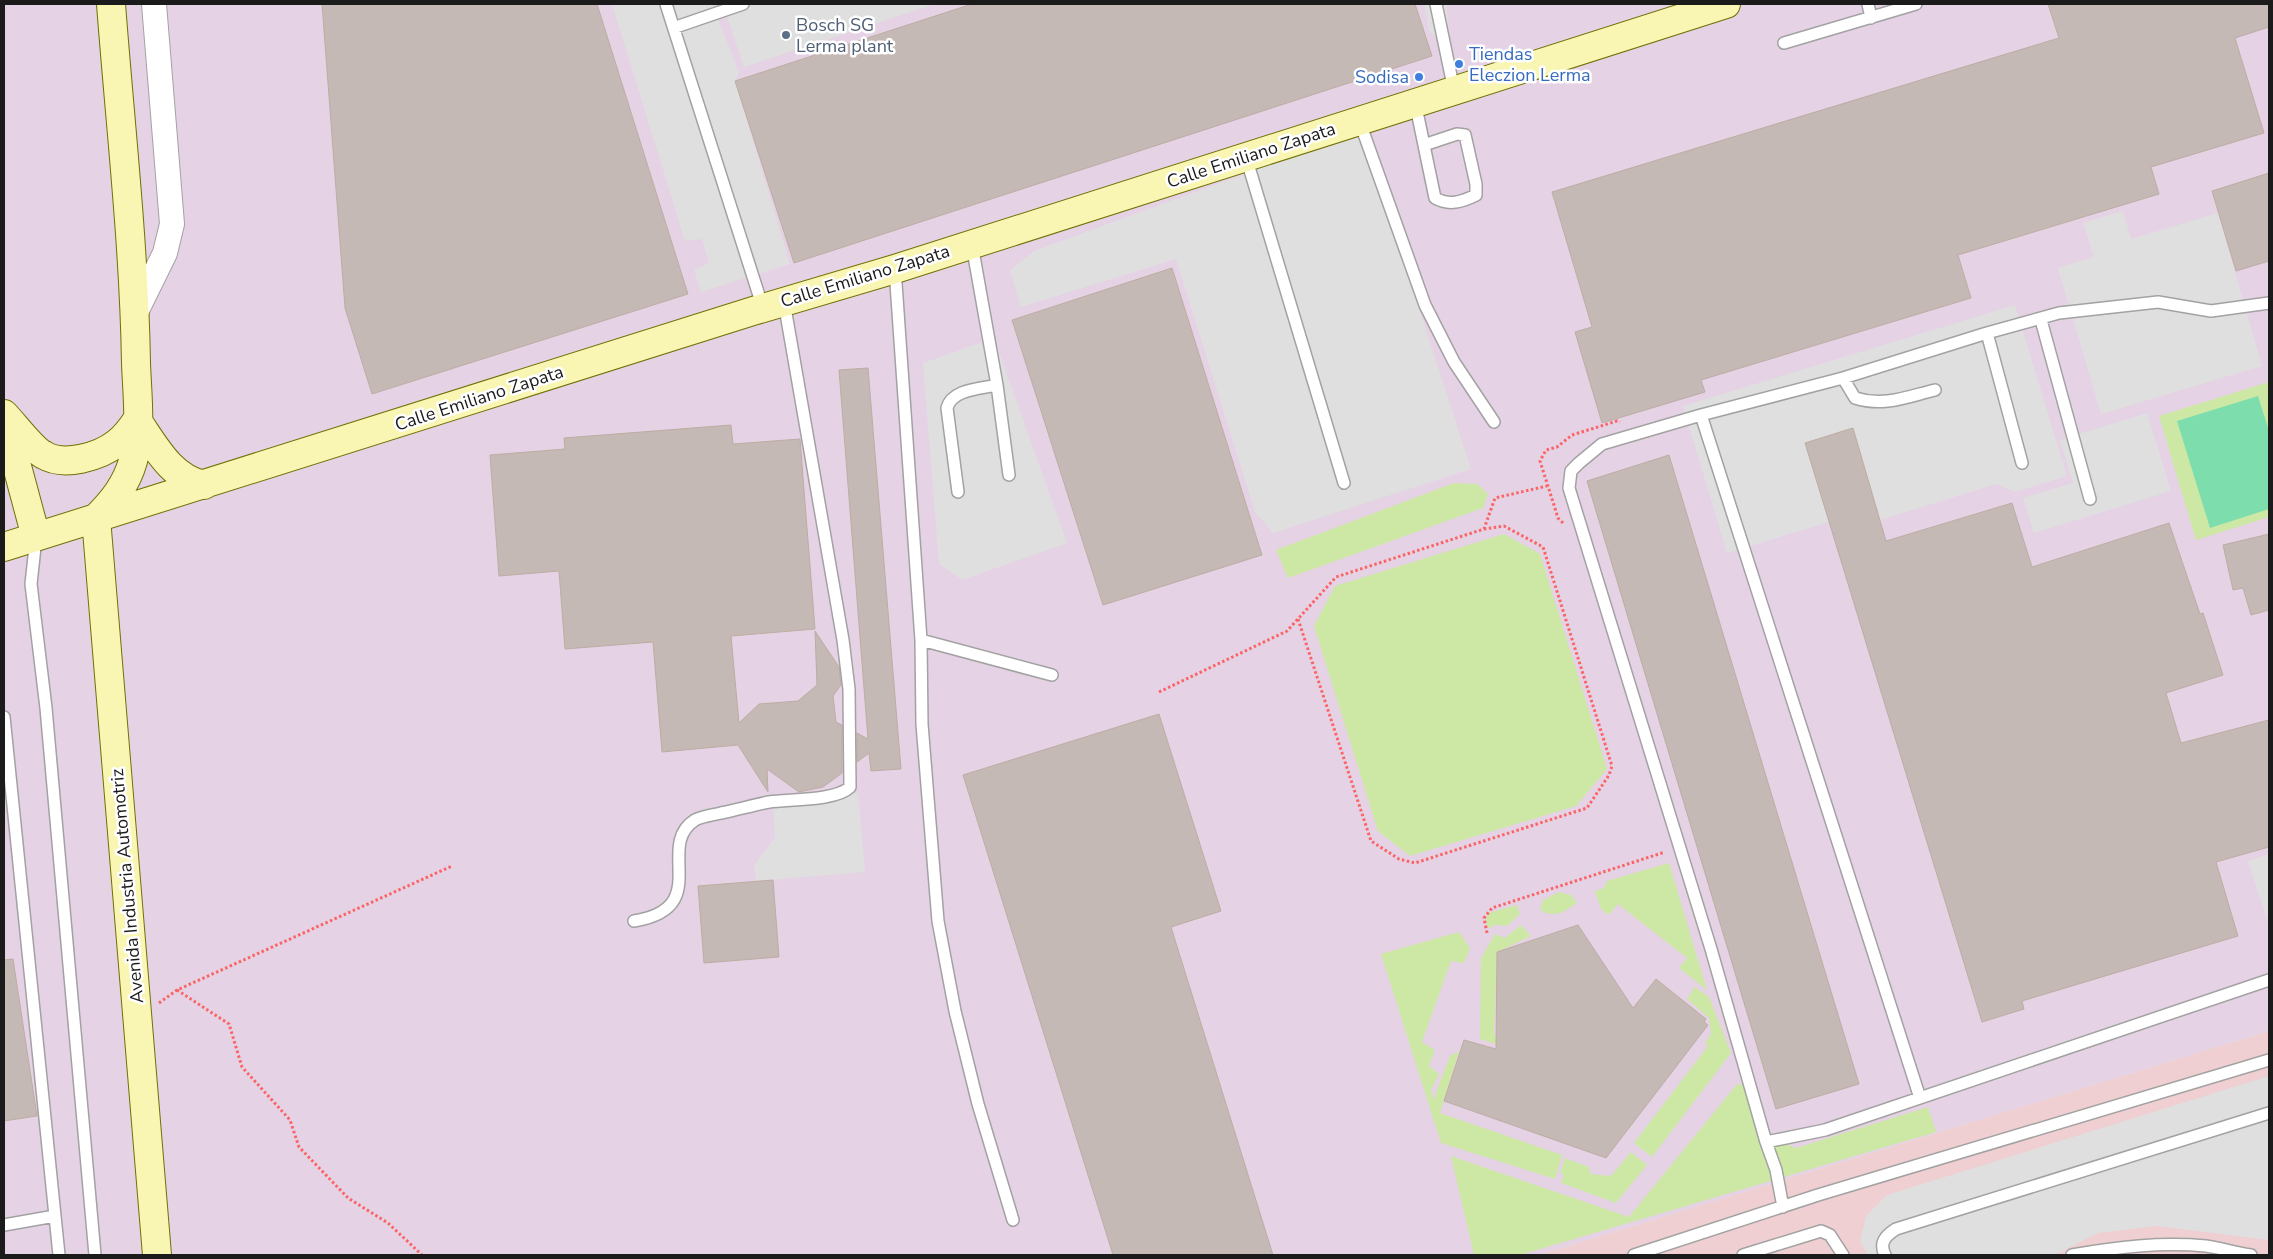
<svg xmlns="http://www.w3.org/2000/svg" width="2273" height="1259" font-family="'Nunito Sans',sans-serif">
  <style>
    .commercial { fill: #efcfd1 }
    .industrial { fill: #e6d2e5 }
    .grass { fill: #cde8a5 }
    .pitch { fill: #7dddad }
    .parking { fill: #dfdfdf }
    .building { fill: #c4b9b4; stroke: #beaca3 }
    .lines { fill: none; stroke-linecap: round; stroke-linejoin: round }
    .lane-casing { stroke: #a2a2a2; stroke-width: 14 }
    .street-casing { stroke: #a2a2a2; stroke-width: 26 }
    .secondary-casing { stroke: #707004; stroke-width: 30 }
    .path { stroke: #fa6465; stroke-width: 3; stroke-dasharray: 2.5 2.5; stroke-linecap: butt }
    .lane { stroke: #fff; stroke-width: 11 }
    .street { stroke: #fff; stroke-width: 24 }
    .secondary { stroke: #f9f5b2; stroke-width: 28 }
    .service-dot { fill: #5c6f8a; stroke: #fff; stroke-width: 2 }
    .shop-dot { fill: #3f7fe0; stroke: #fff; stroke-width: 2 }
    .labels { text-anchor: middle; stroke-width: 5; stroke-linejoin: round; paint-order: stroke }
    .service-label { font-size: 18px; fill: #4e5e75; stroke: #fff; text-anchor: start }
    .shop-label { font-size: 18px; fill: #366cbe; stroke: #fff; text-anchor: start }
    .street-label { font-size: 18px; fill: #1b1b1b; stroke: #fff }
  </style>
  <rect width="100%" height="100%" fill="#ede7e0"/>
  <path class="commercial" d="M 2269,1031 L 2269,1255 L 1539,1255 Z"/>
  <path class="industrial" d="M 4,4 L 2269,4 L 2269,1031 L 1539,1255 L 4,1255 Z"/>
  <path class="grass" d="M 2269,382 L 2269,517 L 2196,540 L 2159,416 Z
    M 1454,483 L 1477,484 L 1488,494 L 1483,508 L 1288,578 L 1276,550 Z
    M 1504,534 L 1540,554 L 1607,769 L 1576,806 L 1410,856 L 1378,831 L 1314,626 L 1335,586 Z
    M 1669,863 L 1707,990 L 1679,968 L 1687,958 L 1618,904 L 1609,915 L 1601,909 L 1595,891 L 1604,888 L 1607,881 Z
    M 1559,892 L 1571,895 L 1577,903 C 1566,911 1552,920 1540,909 L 1543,900 Z
    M 1517,905 L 1520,914 L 1507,926 L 1494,925 L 1488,929 L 1486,920 L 1488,913 Z
    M 1521,925 L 1531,936 L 1497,952 L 1494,1035 L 1571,1059 L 1574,1070 L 1480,1039 L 1481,958 L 1495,934 L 1505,938 Z
    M 1459,932 L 1470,948 L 1464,963 L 1451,961 L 1422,1042 L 1435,1050 L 1429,1066 L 1439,1074 L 1431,1090 L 1433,1100 L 1450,1056 L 1459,1051 L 1440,1113 L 1562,1155 L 1555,1179 L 1441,1143 L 1381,954 Z
    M 1695,987 L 1709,997 L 1731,1053 L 1652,1157 L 1634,1143 L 1708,1046 L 1705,1043 L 1711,1034 L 1709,1018 L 1687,999 Z
    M 1737,1084 L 1746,1085 C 1759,1115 1762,1136 1796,1148 L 1928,1107 L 1936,1132 L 1520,1255 L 1474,1255 L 1451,1156 L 1629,1217 Z
    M 1631,1152 L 1647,1165 L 1616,1203 L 1561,1183 L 1564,1175 L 1560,1173 L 1565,1158 L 1589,1167 L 1590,1174 L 1611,1176 Z"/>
  <path class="pitch" d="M 2258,396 L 2269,431 L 2269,509 L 2210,528 L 2177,421 Z"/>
  <path class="parking" d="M 612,4 L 712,4 L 739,72 L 735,81 L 790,264 L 701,292 L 694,270 L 709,263 L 702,239 L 685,241 Z
    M 723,4 L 935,4 L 744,67 Z
    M 1424,4 L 1446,4 L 1452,53 L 1429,31 Z
    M 1349,136 L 1364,139 L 1471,469 L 1273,533 L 1255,512 L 1176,259 L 1021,307 L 1010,271 L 1034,251 Z
    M 2123,211 L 2131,239 L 2218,213 L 2262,366 L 2101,414 L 2058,268 L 2094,257 L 2083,223 Z
    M 2015,305 L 2067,476 L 2015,492 L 1996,484 L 1880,520 L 1853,429 L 1805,443 L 1829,522 L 1727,553 L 1683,406 Z
    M 994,338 L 1067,543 L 962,580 L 939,564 L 923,363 Z
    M 2147,413 L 2171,491 L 2034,533 L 2023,498 L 2073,483 L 2060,440 Z
    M 858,793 L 865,872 L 756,881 L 754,865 L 775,838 L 773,802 Z
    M 2269,854 L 2269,926 L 2248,861 Z
    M 2269,1076 L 2269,1240 L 2158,1226 L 2098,1233 L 2055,1255 L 1868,1255 L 1860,1241 L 1866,1216 L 1887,1195 Z"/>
  <path class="building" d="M 322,4 L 597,4 L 688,294 L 372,394 L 345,308 Z
    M 972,4 L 1415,4 L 1432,56 L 794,263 L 735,81 Z
    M 2048,4 L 2269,4 L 2269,27 L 2235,38 L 2264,133 L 2151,167 L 2159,194 L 1958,255 L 1971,298 L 1701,380 L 1705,392 L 1602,423 L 1575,332 L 1592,327 L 1552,192 L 2059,38 Z
    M 2269,173 L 2269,261 L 2236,271 L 2212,191 Z
    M 1172,268 L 1262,555 L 1103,605 L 1012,320 Z
    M 868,368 L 901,769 L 871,771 L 869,753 L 857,762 L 857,733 L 868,739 L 839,370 Z
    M 731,425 L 733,444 L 800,439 L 815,629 L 731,636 L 739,723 L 759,704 L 798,701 L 817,685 L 815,631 L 839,667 L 841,685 L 833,696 L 836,722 L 842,725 L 842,773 L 823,787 L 799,792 L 767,769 L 768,792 L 738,745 L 662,752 L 653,642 L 565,649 L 559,571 L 499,576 L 490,455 L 565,449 L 564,438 Z
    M 1853,428 L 1886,541 L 2012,503 L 2032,567 L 2169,523 L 2200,614 L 2203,613 L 2223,675 L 2166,693 L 2181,743 L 2269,720 L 2269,847 L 2216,862 L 2238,936 L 2022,1001 L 2024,1009 L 1982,1022 L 1805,443 Z
    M 1669,455 L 1859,1084 L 1776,1109 L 1587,481 Z
    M 2269,534 L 2269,610 L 2251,615 L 2243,588 L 2233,590 L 2223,545 Z
    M 1159,714 L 1221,911 L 1171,927 L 1273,1255 L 1113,1255 L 963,775 Z
    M 773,880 L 779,957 L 704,963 L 698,886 Z
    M 1578,925 L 1633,1008 L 1656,979 L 1706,1019 L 1704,1022 L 1708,1025 L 1606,1158 L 1444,1101 L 1464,1040 L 1496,1049 L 1497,952 Z
    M 13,959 L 37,1116 L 4,1121 L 4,960 Z"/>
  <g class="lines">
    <defs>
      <path id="lane" d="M 666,4 L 763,308
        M 1436,4 L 1454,90
        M 1868,4 L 1871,18
        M 676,27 L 743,4
        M 1784,43 L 1916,4
        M 1415,102 L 1435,198 C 1449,206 1462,202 1476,195 L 1476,184 L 1465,135 L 1457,134 L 1424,145
        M 1359,120 L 1425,305 L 1454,362 L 1494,422
        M 1246,157 L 1344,483
        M 972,245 L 997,385
        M 895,269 L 921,640 L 922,724 L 938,921 L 955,1011 L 978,1104 L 1013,1220
        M 2269,303 L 2211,311 L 2158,302 L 2059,313 L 1987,333 L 1843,378 L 1701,415 L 1602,444 L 1579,463 L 1571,471 L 1569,488 L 1711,949 L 1766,1142 L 1825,1130 L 2269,980
        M 2041,320 L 2090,499
        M 1987,333 L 2022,463
        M 1843,378 L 1855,398 C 1884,407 1906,397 1935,390
        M 1701,415 L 1920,1098
        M 958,492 L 947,408 C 952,389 980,389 997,385 L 1009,475
        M 36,538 L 31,584 L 46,708 L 95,1255
        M 921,640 L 1052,675
        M 4,717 L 59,1255
        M 634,921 C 714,908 654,846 695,820 C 702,816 713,815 721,813 C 737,810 753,805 769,802 C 790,799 836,801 850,787 L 849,689 L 843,640 L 784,302
        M 1766,1142 L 1776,1170 L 1783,1207
        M 4,1225 L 55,1216
        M 1634,1255 L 1818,1195 L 2269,1060
        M 1743,1255 L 1821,1231 L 1830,1235 L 1843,1255
        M 1885,1255 C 1879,1243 1885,1236 1896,1229 L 2269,1113
        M 2072,1255 C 2117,1247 2160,1242 2206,1246 C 2221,1248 2236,1253 2251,1255"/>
      <path id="street" d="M 136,312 L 165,253 L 172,224 L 154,4"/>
      <path id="secondary" d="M 111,4 C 120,123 134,243 136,363 C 137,393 142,433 133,461 C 126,485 113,501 96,518 L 157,1255
        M 4,414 C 13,423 33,450 44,455 C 64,467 99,457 117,443 C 125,437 131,429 137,420 C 155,446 171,478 204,485
        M 4,418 L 36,537
        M 4,547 L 753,311 L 895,269 L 1726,4"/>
    </defs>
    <use href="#lane" class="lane-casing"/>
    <use href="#street" class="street-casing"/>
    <use href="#secondary" class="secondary-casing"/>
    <path class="path" d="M 1563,523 L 1558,518 L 1540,461 L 1546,450 L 1557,447 L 1572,435 L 1617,421 L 1620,422
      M 1298,619 L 1371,841 L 1399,859 L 1415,863 L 1587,808 L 1609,775 L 1612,766 L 1543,547 L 1504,526 L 1484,529
      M 1159,692 L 1287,631 L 1336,577 L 1484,529 L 1495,498 L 1547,486
      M 1487,933 L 1484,918 L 1492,908 L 1665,852
      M 177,990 L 229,1024 L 242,1067 L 290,1120 L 299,1147 L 348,1198 L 388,1223 L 422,1255
      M 159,1003 L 177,990 L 452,866"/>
    <use href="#lane" class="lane"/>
    <use href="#street" class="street"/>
    <use href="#secondary" class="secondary"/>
  </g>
  <circle class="service-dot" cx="786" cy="35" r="5"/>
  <g class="shop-dot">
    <circle cx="1459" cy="64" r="5"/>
    <circle cx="1419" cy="77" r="5"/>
  </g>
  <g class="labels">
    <g class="service-label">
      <text x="796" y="31">Bosch SG<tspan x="796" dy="21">Lerma plant</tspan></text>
    </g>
    <g class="shop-label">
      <text x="1469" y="60">Tiendas<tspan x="1469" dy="21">Eleczion Lerma</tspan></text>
      <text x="1409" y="83" text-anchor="end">Sodisa</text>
    </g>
    <g class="street-label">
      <text transform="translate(1251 155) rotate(-18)" y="6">Calle Emiliano Zapata</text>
      <text transform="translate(865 276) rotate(-17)" y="6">Calle Emiliano Zapata</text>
      <text transform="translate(479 398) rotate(-18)" y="6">Calle Emiliano Zapata</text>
      <text transform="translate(127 886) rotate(-95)" y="6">Avenida Industria Automotriz</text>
    </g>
  </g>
  <rect width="2273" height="1259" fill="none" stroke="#1b1b1b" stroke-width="10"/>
</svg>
